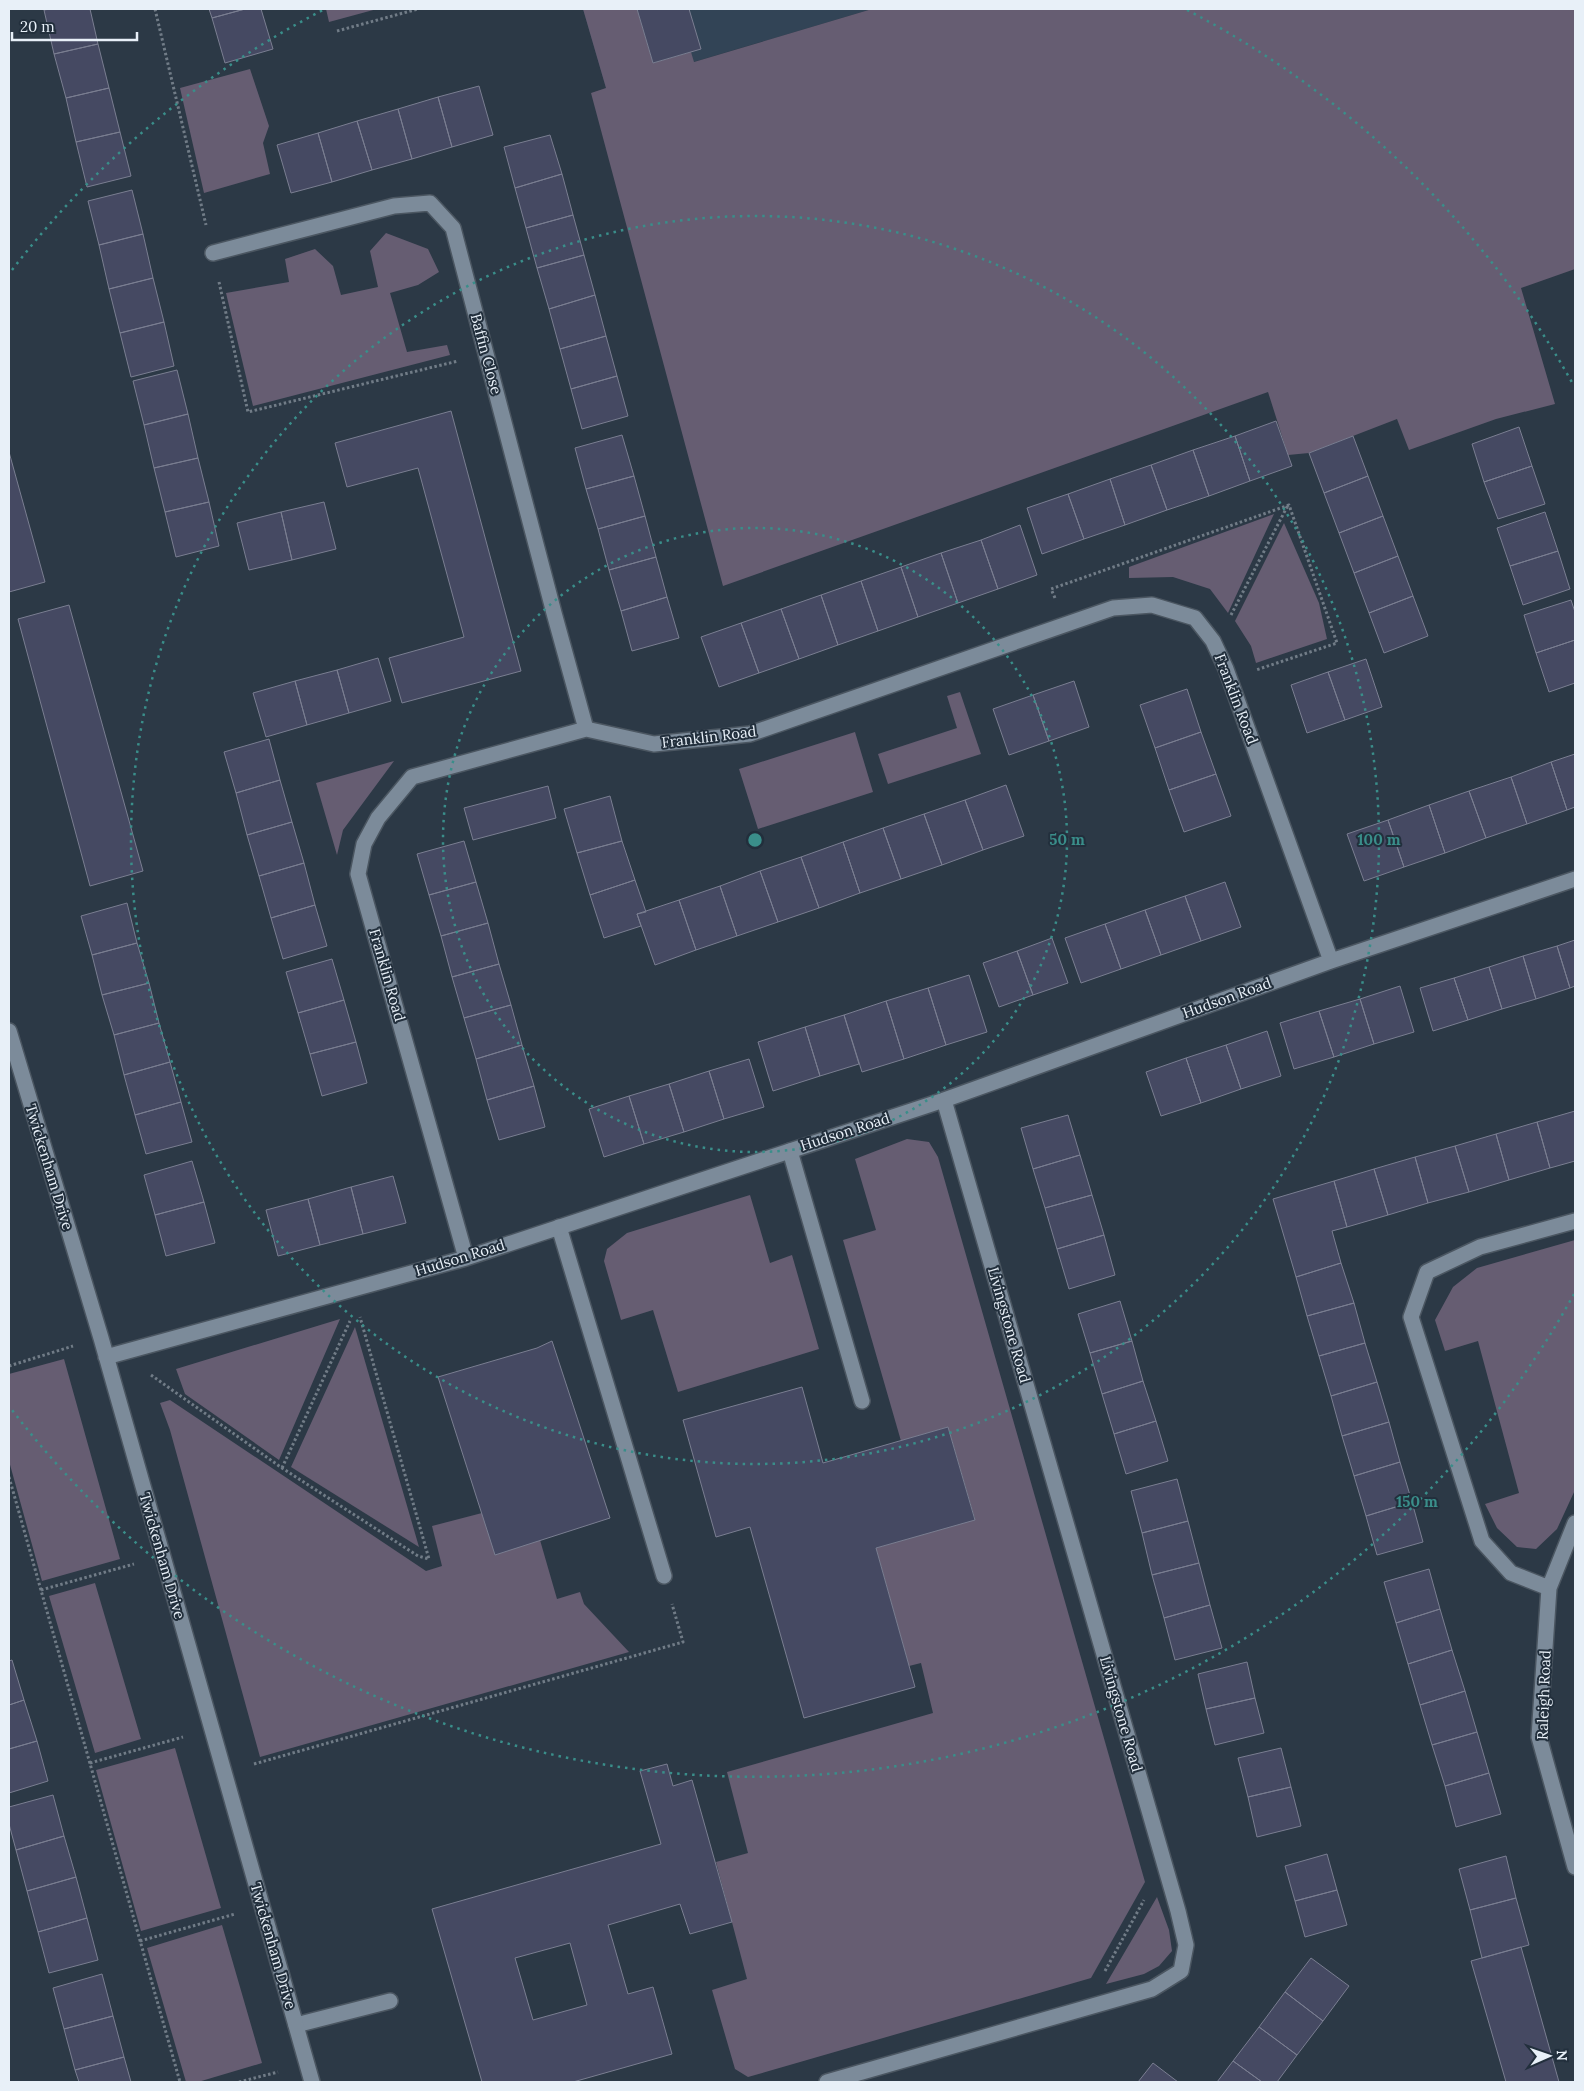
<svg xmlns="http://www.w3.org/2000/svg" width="1584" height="2091" font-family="Lora,serif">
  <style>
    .built { fill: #324456 }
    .green { fill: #665d72 }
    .building { fill: #454962; stroke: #7a7e91; fill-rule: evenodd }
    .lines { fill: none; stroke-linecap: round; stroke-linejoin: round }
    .lane-casing { stroke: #4b5661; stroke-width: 18 }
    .street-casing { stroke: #4b5661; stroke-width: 18 }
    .path { stroke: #717c87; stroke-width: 3; stroke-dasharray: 2.5 2.5; stroke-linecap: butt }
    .lane { stroke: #7c8b9a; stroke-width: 15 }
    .street { stroke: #7c8b9a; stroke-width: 15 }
    .ring { fill: none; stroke: #3a8e8a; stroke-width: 2.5; stroke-dasharray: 2.5 5 }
    .labels { text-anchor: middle; stroke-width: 4; stroke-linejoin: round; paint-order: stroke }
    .street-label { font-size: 15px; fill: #e8f0f8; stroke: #222f3c }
    .centre { fill: #3a8e8a; stroke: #222f3c; stroke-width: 2.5 }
    .ring-label { font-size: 15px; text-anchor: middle; font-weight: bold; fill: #3a8e8a; stroke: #222f3c; stroke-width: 4; stroke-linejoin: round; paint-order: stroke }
  </style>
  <rect width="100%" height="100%" fill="#2c3946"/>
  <path class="built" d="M 583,9 L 872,9 L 606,88 Z"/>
  <path class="green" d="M 326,9 L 377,9 L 329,22 Z
    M 583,9 L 637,9 L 653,63 L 691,52 L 694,62 L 872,9 L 1575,9 L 1575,269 L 1521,288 L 1555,404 L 1496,419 L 1409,450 L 1397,419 L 1309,453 L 1288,455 L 1268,392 L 723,586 L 591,93 L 606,88 Z
    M 250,69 L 269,126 L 263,143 L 270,174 L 204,193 L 180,88 Z
    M 386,233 L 428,249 L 439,272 L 418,285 L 390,293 L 407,352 L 447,345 L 450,355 L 253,406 L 226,293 L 289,282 L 285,259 L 315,249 L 333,266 L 341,295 L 378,287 L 370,251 Z
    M 1274,514 L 1228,613 L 1210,589 L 1173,577 L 1129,578 L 1129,567 Z
    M 1284,523 L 1319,603 L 1327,639 L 1256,663 L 1251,646 L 1235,621 Z
    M 960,692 L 981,754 L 888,784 L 878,754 L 957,728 L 947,696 Z
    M 855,732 L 873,792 L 758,829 L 739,769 Z
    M 394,761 L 343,830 L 337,855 L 316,783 Z
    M 907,1139 L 929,1142 L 938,1157 L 1145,1882 L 1091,1978 L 748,2077 L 735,2069 L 712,1990 L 747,1979 L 716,1862 L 748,1853 L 727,1772 L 933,1713 L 921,1663 L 909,1666 L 876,1548 L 975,1519 L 948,1427 L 901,1441 L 843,1240 L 876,1230 L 855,1159 Z
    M 750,1195 L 770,1263 L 792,1255 L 819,1349 L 678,1392 L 653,1310 L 621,1320 L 604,1261 L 607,1249 L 627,1233 Z
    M 1575,1240 L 1575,1490 L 1557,1529 L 1536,1549 L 1517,1547 L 1497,1528 L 1485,1504 L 1519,1493 L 1478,1341 L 1445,1351 L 1435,1320 L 1453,1287 L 1477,1268 Z
    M 340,1319 L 279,1460 L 185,1394 L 176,1369 Z
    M 355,1327 L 419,1547 L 291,1467 Z
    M 64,1359 L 120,1559 L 42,1581 L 9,1461 L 9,1374 Z
    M 170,1400 L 426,1571 L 442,1566 L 432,1526 L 482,1513 L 540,1540 L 557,1599 L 580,1592 L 584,1604 L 629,1652 L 260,1757 L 170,1430 L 160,1403 Z
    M 95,1583 L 141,1739 L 95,1753 L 49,1596 Z
    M 175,1748 L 221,1908 L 141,1931 L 96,1770 Z
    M 1157,1897 L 1169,1930 L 1172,1951 L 1159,1966 L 1144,1974 L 1106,1984 Z
    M 222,1925 L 262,2063 L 198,2082 L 186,2082 L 147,1948 Z"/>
  <path class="building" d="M 50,9 L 90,9 L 98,44 L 54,54 L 44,10 Z
    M 209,9 L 245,9 L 212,18 Z
    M 245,9 L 261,9 L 273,49 L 225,63 L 212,18 Z
    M 637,9 L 689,9 L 701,49 L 653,63 Z
    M 98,44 L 109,88 L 66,98 L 54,54 Z
    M 479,86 L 493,135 L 452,147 L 438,97 Z
    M 109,88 L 120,132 L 76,142 L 66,98 Z
    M 438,97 L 452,147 L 412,159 L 398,109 Z
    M 398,109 L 412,159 L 372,170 L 357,121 Z
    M 357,121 L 372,170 L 332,182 L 318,133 Z
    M 120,132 L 131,176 L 87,187 L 76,142 Z
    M 318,133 L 332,182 L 291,193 L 277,145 Z
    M 550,135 L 562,174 L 515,188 L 504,147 Z
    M 562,174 L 573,215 L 526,228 L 515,188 Z
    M 132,190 L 143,234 L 99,245 L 88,201 Z
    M 573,215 L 584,255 L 537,268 L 526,228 Z
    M 143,234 L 153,278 L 109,289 L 99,245 Z
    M 584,255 L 595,295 L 549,309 L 537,268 Z
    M 153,278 L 164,322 L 120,333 L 109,289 Z
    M 595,295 L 606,336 L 560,349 L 549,309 Z
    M 164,322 L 174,366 L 131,377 L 120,333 Z
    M 606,336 L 617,376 L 571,389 L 560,349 Z
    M 177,370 L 188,414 L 144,425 L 133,381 Z
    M 617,376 L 628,416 L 582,429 L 571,389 Z
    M 451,411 L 521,671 L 402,703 L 389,658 L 464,637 L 418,468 L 347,487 L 335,443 Z
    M 188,414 L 198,458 L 154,468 L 144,425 Z
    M 1276,421 L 1292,466 L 1250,481 L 1235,436 Z
    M 1519,427 L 1532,466 L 1484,482 L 1472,444 Z
    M 622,435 L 634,476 L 586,489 L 575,448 Z
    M 1235,436 L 1250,481 L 1209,496 L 1193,450 Z
    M 1353,436 L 1368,476 L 1324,493 L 1309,453 Z
    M 1193,450 L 1209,496 L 1167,510 L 1151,465 Z
    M 9,452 L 45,582 L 9,592 Z
    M 198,458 L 209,502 L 165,512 L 154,468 Z
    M 1151,465 L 1167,510 L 1125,525 L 1110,479 Z
    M 1532,466 L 1545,504 L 1498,519 L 1484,482 Z
    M 634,476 L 645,516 L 598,529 L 586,489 Z
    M 1368,476 L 1383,516 L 1339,533 L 1324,493 Z
    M 1110,479 L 1125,525 L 1084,539 L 1068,494 Z
    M 1068,494 L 1084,539 L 1042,554 L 1027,508 Z
    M 209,502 L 219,546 L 176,557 L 165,512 Z
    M 324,502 L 336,549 L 292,560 L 281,512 Z
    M 281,512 L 292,560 L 249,570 L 237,523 Z
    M 1545,512 L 1558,551 L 1510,566 L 1497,528 Z
    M 645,516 L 656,557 L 609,570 L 598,529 Z
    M 1383,516 L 1398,556 L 1354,573 L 1339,533 Z
    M 1020,525 L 1037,575 L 998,589 L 981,540 Z
    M 981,540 L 998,589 L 958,603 L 941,553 Z
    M 1558,551 L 1570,589 L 1523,605 L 1510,566 Z
    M 941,553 L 958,603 L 918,617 L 901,567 Z
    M 1398,556 L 1413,596 L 1369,613 L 1354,573 Z
    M 656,557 L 667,597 L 621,611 L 609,570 Z
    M 901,567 L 918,617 L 878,631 L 861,581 Z
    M 861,581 L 878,631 L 838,645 L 821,595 Z
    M 821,595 L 838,645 L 799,659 L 781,609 Z
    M 1413,596 L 1428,636 L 1384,653 L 1369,613 Z
    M 667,597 L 679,638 L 632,651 L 621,611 Z
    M 1571,600 L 1575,612 L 1575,640 L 1536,653 L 1524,615 Z
    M 69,605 L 143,871 L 90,886 L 18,619 Z
    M 781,609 L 799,659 L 759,673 L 741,623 Z
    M 741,623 L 759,673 L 719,687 L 701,637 Z
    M 1575,640 L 1575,683 L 1549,692 L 1536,653 Z
    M 378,658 L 391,701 L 349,713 L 337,670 Z
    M 1366,659 L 1382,707 L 1345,720 L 1328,672 Z
    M 337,670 L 349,713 L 307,725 L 295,681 Z
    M 1328,672 L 1345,720 L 1307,733 L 1291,685 Z
    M 295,681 L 307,725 L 266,737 L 253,693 Z
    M 1074,681 L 1089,727 L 1049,741 L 1033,695 Z
    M 1187,689 L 1201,732 L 1155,748 L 1140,705 Z
    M 1033,695 L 1049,741 L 1009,755 L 993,709 Z
    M 1201,732 L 1216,774 L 1169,790 L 1155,748 Z
    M 269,739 L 280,780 L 236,793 L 224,752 Z
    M 1575,754 L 1575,807 L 1567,810 L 1551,762 Z
    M 1551,762 L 1567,810 L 1527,824 L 1511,777 Z
    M 1216,774 L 1231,816 L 1184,832 L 1169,790 Z
    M 1511,777 L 1527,824 L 1486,838 L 1469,791 Z
    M 280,780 L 292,822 L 247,835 L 236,793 Z
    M 1006,785 L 1024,836 L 983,850 L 965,800 Z
    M 548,786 L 556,818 L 473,840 L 464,808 Z
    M 1469,791 L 1486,838 L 1445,853 L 1429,805 Z
    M 610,796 L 622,841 L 577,853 L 564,809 Z
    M 965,800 L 983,850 L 942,865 L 924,814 Z
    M 1429,805 L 1445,853 L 1404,867 L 1388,820 Z
    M 924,814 L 942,865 L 901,879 L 883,828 Z
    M 1388,820 L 1404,867 L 1364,881 L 1347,834 Z
    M 292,822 L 304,863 L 259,876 L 247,835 Z
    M 883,828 L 901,879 L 860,893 L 843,842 Z
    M 464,841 L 476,882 L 429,895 L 417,854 Z
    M 622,841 L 635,880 L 590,895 L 577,853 Z
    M 843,842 L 860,893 L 819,908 L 801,857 Z
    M 801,857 L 819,908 L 778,922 L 760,871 Z
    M 304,863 L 315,905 L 271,918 L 259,876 Z
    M 760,871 L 778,922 L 737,936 L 720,886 Z
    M 635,880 L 646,912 L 637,914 L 641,926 L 604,938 L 590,895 Z
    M 476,882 L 488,923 L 441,936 L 429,895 Z
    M 1225,882 L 1241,927 L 1201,941 L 1185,896 Z
    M 720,886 L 737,936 L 696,950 L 679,900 Z
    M 1185,896 L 1201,941 L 1161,955 L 1145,910 Z
    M 679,900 L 696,950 L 655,965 L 637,914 Z
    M 127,903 L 137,943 L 92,955 L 81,916 Z
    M 315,905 L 327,946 L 283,959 L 271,918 Z
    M 1145,910 L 1161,955 L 1121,969 L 1105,924 Z
    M 488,923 L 499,964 L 452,977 L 441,936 Z
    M 1105,924 L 1121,969 L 1081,983 L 1065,938 Z
    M 1052,938 L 1068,983 L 1033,995 L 1017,951 Z
    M 1575,940 L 1575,986 L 1570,988 L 1557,946 Z
    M 137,943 L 149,983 L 102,995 L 92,955 Z
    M 1557,946 L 1570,988 L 1536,999 L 1523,956 Z
    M 1017,951 L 1033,995 L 999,1007 L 983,963 Z
    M 1523,956 L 1536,999 L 1502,1009 L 1489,967 Z
    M 332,959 L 344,1000 L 298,1013 L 286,972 Z
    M 499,964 L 511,1005 L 464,1018 L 452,977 Z
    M 1489,967 L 1502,1009 L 1468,1020 L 1454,978 Z
    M 969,975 L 987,1032 L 946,1045 L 928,988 Z
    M 1454,978 L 1468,1020 L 1433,1031 L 1420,988 Z
    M 149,983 L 159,1023 L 114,1035 L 102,995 Z
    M 1400,986 L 1414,1032 L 1374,1044 L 1360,999 Z
    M 928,988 L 946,1045 L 904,1059 L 886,1001 Z
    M 1360,999 L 1374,1044 L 1334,1057 L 1319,1011 Z
    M 344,1000 L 356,1042 L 310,1054 L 298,1013 Z
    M 886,1001 L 904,1059 L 862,1072 L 844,1015 Z
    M 511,1005 L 522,1045 L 476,1059 L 464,1018 Z
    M 1319,1011 L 1334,1057 L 1294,1069 L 1280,1023 Z
    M 844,1015 L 859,1064 L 820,1076 L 805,1027 Z
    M 159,1023 L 170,1062 L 124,1075 L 114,1035 Z
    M 805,1027 L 820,1076 L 773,1091 L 758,1042 Z
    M 1267,1031 L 1281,1076 L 1241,1089 L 1226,1045 Z
    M 356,1042 L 367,1083 L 322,1096 L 310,1054 Z
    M 522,1045 L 534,1086 L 487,1100 L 476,1059 Z
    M 1226,1045 L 1241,1089 L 1201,1103 L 1186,1058 Z
    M 1186,1058 L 1201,1103 L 1161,1116 L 1146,1072 Z
    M 749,1059 L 764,1107 L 724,1119 L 709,1071 Z
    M 170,1062 L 181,1102 L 135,1115 L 124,1075 Z
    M 709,1071 L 724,1119 L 684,1132 L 669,1084 Z
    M 669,1084 L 684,1132 L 644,1144 L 629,1096 Z
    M 534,1086 L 545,1127 L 499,1140 L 487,1100 Z
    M 629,1096 L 644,1144 L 604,1157 L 589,1109 Z
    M 181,1102 L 192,1142 L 146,1154 L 135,1115 Z
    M 1575,1111 L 1575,1161 L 1550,1168 L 1537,1122 Z
    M 1068,1115 L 1080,1155 L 1033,1169 L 1021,1128 Z
    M 1537,1122 L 1550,1168 L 1509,1180 L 1496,1134 Z
    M 1496,1134 L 1509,1180 L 1469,1192 L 1455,1146 Z
    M 1455,1146 L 1469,1192 L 1428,1203 L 1415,1157 Z
    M 1080,1155 L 1092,1195 L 1045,1208 L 1033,1169 Z
    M 1415,1157 L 1428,1203 L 1388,1215 L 1374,1169 Z
    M 192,1161 L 204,1202 L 155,1215 L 144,1175 Z
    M 1374,1169 L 1388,1215 L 1347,1227 L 1334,1181 Z
    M 393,1176 L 406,1223 L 363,1234 L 351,1187 Z
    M 1334,1181 L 1347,1227 L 1332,1231 L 1341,1263 L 1296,1277 L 1273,1199 Z
    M 351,1187 L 363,1234 L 320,1245 L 308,1199 Z
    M 1092,1195 L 1104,1235 L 1057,1249 L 1045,1208 Z
    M 308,1199 L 320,1245 L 278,1256 L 266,1210 Z
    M 204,1202 L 215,1243 L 166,1256 L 155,1215 Z
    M 1104,1235 L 1115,1275 L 1069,1289 L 1057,1249 Z
    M 1341,1263 L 1354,1303 L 1307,1316 L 1296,1277 Z
    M 1120,1301 L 1132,1341 L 1090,1353 L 1078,1314 Z
    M 1354,1303 L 1365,1343 L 1319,1356 L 1307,1316 Z
    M 552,1341 L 610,1518 L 495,1555 L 438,1377 L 537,1348 Z
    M 1132,1341 L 1143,1381 L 1102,1394 L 1090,1353 Z
    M 1365,1343 L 1377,1382 L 1331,1396 L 1319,1356 Z
    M 1143,1381 L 1156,1421 L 1114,1434 L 1102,1394 Z
    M 1377,1382 L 1389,1422 L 1342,1436 L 1331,1396 Z
    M 802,1387 L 823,1463 L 948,1427 L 975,1520 L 876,1548 L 915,1687 L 804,1718 L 750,1527 L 716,1537 L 683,1420 Z
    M 1156,1421 L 1168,1461 L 1126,1474 L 1114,1434 Z
    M 1389,1422 L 1400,1462 L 1354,1476 L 1342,1436 Z
    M 1400,1462 L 1412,1502 L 1366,1516 L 1354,1476 Z
    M 1177,1479 L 1188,1521 L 1142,1533 L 1131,1491 Z
    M 1412,1502 L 1423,1542 L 1377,1555 L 1366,1516 Z
    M 1188,1521 L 1199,1563 L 1152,1575 L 1142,1533 Z
    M 1199,1563 L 1210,1605 L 1164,1618 L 1152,1575 Z
    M 1429,1569 L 1440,1609 L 1396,1623 L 1384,1582 Z
    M 1210,1605 L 1222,1648 L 1175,1660 L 1164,1618 Z
    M 1440,1609 L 1452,1650 L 1408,1664 L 1396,1623 Z
    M 1452,1650 L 1465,1691 L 1420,1705 L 1408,1664 Z
    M 12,1660 L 24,1700 L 9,1705 L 9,1661 Z
    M 1247,1662 L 1255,1698 L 1206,1709 L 1198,1674 Z
    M 1465,1691 L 1477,1732 L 1432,1745 L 1420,1705 Z
    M 1255,1698 L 1264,1733 L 1215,1745 L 1206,1709 Z
    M 24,1700 L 37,1741 L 9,1749 L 9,1705 Z
    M 1477,1732 L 1489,1773 L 1445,1786 L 1432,1745 Z
    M 37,1741 L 48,1781 L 9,1793 L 9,1749 Z
    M 1281,1748 L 1291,1787 L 1248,1797 L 1238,1758 Z
    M 667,1764 L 673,1786 L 692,1780 L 732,1922 L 690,1934 L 680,1904 L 608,1925 L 628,1994 L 653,1987 L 672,2054 L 573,2082 L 482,2082 L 432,1909 L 661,1844 L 640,1771 ZM 570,1943 L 587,2005 L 533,2020 L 515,1958 Z
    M 1489,1773 L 1501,1814 L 1456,1827 L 1445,1786 Z
    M 1291,1787 L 1301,1826 L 1257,1837 L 1248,1797 Z
    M 53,1795 L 64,1836 L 16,1850 L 9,1824 L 9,1807 Z
    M 64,1836 L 76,1877 L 27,1891 L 16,1850 Z
    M 1327,1854 L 1337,1890 L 1295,1901 L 1285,1866 Z
    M 1506,1856 L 1516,1898 L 1470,1910 L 1459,1869 Z
    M 76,1877 L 87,1918 L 38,1932 L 27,1891 Z
    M 1337,1890 L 1347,1925 L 1305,1937 L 1295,1901 Z
    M 1516,1898 L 1529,1945 L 1482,1958 L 1470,1910 Z
    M 87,1918 L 98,1960 L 49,1973 L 38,1932 Z
    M 1521,1947 L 1559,2082 L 1506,2082 L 1471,1961 Z
    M 1311,1958 L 1349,1986 L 1323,2021 L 1285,1992 Z
    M 102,1974 L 113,2016 L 64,2029 L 53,1988 Z
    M 1285,1992 L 1323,2021 L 1297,2055 L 1259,2027 Z
    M 113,2016 L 124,2057 L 75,2070 L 64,2029 Z
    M 1259,2027 L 1297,2055 L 1277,2082 L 1262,2082 L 1233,2061 Z
    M 124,2057 L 131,2082 L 79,2082 L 75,2070 Z
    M 1233,2061 L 1262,2082 L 1217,2082 Z
    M 1153,2063 L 1178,2082 L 1138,2082 Z"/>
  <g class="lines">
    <defs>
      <path id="lane" d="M 790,1151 L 862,1401
        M 559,1227 L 664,1576
        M 296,2025 L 390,2001"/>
      <path id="street" d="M 213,253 L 394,206 L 430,203 L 453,228 L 554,613 L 586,729
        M 9,1031 L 101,1338 L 312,2082
        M 466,1258 L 358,874 L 364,844 L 378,818 L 412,777 L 586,729 L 654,744 L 750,734 L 1113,608 L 1152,605 L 1195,618 L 1213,641 L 1226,669 L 1331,961
        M 106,1357 L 466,1258 L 944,1100 L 1331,961 L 1575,879
        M 1575,1523 L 1549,1588 L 1539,1737 L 1575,1867
        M 1549,1588 L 1511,1573 L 1482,1541 L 1411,1317 L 1427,1272 L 1480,1247 L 1575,1221
        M 827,2082 L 1152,1989 L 1181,1971 L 1186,1945 L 1178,1911 L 944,1100"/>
    </defs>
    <use href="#lane" class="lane-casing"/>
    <use href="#street" class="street-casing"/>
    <path class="path" d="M 155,9 L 206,225
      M 337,31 L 418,9
      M 219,282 L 248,412 L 458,361
      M 1055,598 L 1051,589 L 1289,505 L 1337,643 L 1256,670
      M 1231,615 L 1288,505
      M 9,1366 L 73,1346
      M 151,1375 L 282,1468 L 418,1556 L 429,1559 L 360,1317
      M 282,1468 L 350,1321
      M 9,1477 L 180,2082
      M 41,1590 L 134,1564
      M 90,1763 L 183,1737
      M 254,1764 L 683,1642 L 672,1604
      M 140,1941 L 235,1914
      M 1105,1971 L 1144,1900
      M 239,2082 L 278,2072"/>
    <use href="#lane" class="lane"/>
    <use href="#street" class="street"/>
  </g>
  <g class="ring">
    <circle cx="755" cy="840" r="312"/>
    <circle cx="755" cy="840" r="624"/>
    <path d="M1574 1294A936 936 0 0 1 12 1410M12 270A936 936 0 0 1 323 10M1187 10A936 936 0 0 1 1574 386"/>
  </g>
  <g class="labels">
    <g class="street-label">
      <text transform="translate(486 354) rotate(75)" y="5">Baffin Close</text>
      <text transform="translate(1236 699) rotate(69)" y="5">Franklin Road</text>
      <text transform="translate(709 737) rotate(-7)" y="5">Franklin Road</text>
      <text transform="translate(387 975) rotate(74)" y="5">Franklin Road</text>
      <text transform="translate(1227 998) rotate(-20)" y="5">Hudson Road</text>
      <text transform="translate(845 1132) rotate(-18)" y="5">Hudson Road</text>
      <text transform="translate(49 1167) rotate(73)" y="5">Twickenham Drive</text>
      <text transform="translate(460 1258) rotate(-17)" y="5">Hudson Road</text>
      <text transform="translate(1009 1325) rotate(74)" y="5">Livingstone Road</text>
      <text transform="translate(162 1556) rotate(74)" y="5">Twickenham Drive</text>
      <text transform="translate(1544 1695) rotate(-88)" y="5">Raleigh Road</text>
      <text transform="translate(1121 1714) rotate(74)" y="5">Livingstone Road</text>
      <text transform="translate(273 1946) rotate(74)" y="5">Twickenham Drive</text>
    </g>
  </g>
  <circle cx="755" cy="840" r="8" class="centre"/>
  <g class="ring-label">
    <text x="1067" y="845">50 m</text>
    <text x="1379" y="845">100 m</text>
    <text x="1417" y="1507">150 m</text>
  </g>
  <rect width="1584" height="2091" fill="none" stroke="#e8f0f8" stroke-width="20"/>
  <g transform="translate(1549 2056) rotate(88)" stroke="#222f3c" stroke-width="4" paint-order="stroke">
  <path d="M0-4L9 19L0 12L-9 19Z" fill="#e8f0f8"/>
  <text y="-8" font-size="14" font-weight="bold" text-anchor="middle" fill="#e8f0f8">N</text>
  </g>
  <path d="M12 32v8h125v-8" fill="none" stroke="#e8f0f8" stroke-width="2.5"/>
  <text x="20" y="32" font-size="15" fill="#e8f0f8" stroke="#222f3c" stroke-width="4" paint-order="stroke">20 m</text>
</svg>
